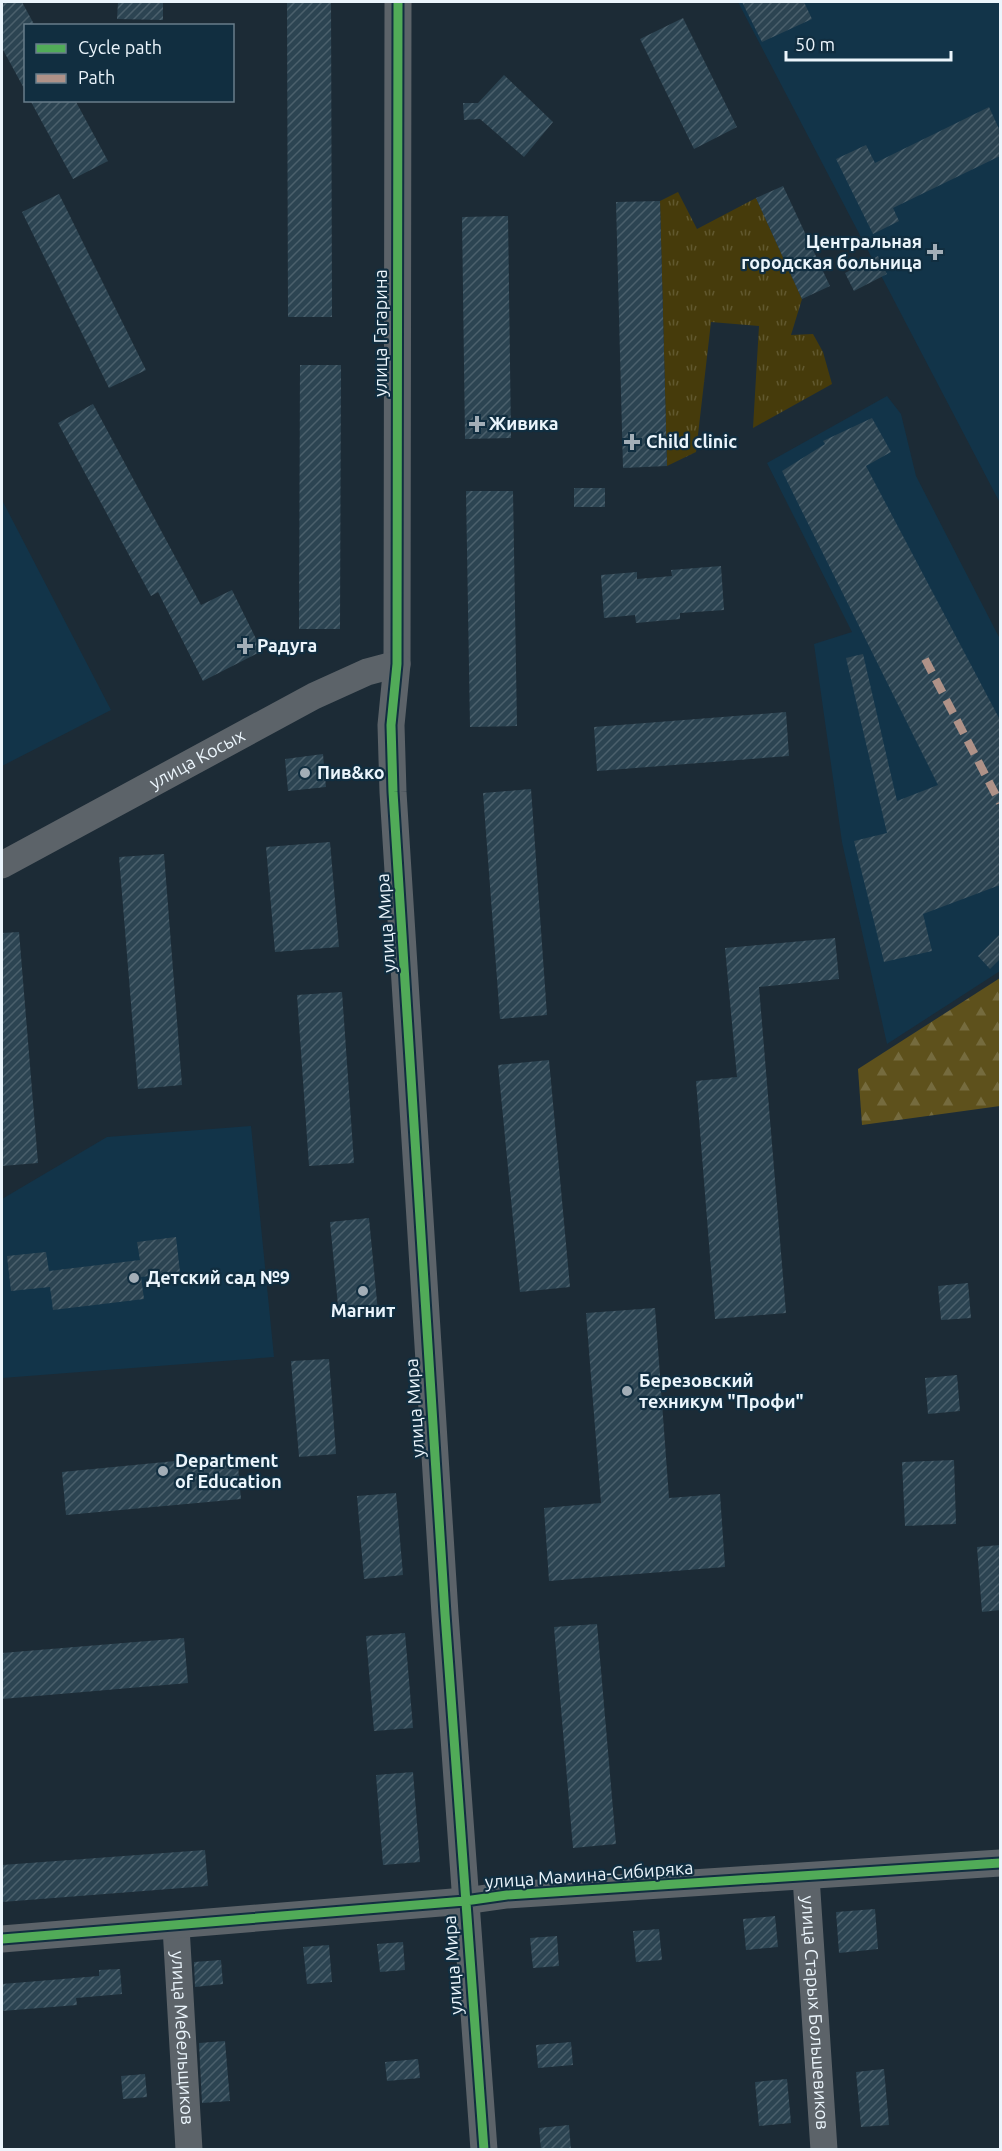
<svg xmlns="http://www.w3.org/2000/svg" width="1002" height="2151" font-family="Ubuntu,sans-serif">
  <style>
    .built { fill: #123449 }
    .grass { fill: url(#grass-tufts) }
    .forest { fill: url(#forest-firs) }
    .building { fill: url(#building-hatch) }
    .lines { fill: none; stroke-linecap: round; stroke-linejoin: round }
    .minor { stroke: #5c6369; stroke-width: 27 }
    .quiet { stroke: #af9288; stroke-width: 8; stroke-dasharray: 15 8; stroke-linecap: butt }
    .cycleway-casing { stroke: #112e40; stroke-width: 13 }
    .cycleway { stroke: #51ab58; stroke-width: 9 }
    .poi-dot { fill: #a3aeb7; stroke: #112e40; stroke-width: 2 }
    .labels { text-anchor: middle; stroke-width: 4.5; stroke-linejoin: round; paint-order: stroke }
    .poi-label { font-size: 18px; font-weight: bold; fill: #ebf5fc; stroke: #112e40; text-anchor: start }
    .street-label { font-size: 18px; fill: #ebf5fc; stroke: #112e40 }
  </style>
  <defs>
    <pattern id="grass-tufts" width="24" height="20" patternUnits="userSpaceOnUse" patternTransform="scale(1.5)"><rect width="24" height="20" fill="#463b0b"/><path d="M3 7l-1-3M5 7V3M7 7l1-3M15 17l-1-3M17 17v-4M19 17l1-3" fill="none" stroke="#61582f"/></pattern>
    <pattern id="forest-firs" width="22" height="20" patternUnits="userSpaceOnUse" patternTransform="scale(1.5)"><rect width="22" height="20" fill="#5e511c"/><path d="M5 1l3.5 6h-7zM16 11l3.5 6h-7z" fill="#756b3e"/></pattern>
    <pattern id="building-hatch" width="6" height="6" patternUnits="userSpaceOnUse" patternTransform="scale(1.5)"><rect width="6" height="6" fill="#2c4452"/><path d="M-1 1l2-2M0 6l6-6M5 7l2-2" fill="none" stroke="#4b606c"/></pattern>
  </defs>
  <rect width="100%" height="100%" fill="#1c2b36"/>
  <path class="built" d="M 738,2 L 1000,2 L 1000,503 Z
    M 887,396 L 901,414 L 916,476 L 1000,639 L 1000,971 L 887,1044 L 842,842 L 814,644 L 852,632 L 767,463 Z
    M 2,500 L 111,710 L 2,766 Z
    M 251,1126 L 274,1357 L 2,1378 L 2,1199 L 107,1137 Z"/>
  <path class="grass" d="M 678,192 L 697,229 L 756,198 L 802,299 L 791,335 L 813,334 L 823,352 L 832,384 L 753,428 L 759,326 L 711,322 L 696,452 L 667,466 L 660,201 Z"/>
  <path class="forest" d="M 1000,978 L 1000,1106 L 862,1125 L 858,1069 Z"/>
  <path class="building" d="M 2,2 L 22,2 L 35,26 L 26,26 L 26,92 L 2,48 Z
    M 118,2 L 163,2 L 163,20 L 117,19 Z
    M 287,2 L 331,2 L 332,317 L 288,317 Z
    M 742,2 L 804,2 L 812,19 L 762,42 Z
    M 683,18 L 737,127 L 694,149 L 640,39 Z
    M 504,75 L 553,122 L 524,157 L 480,119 L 464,120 L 463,103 L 478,103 Z
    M 30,100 L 75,100 L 108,161 L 73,179 Z
    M 989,107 L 1000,131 L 1000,156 L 893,208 L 899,221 L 873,234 L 836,159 L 866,145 L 875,163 Z
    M 783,186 L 830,286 L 802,299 L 756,198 Z
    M 59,194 L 146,370 L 109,388 L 22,212 Z
    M 660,201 L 667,466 L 623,468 L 616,202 Z
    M 508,216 L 511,438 L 465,439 L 462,217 Z
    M 878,256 L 887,274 L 854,291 L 845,273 Z
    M 300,365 L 341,365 L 340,629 L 299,629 Z
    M 93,404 L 201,605 L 232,590 L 262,651 L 203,681 L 158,592 L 151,596 L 58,423 Z
    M 872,418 L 891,452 L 866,466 L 1000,720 L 1000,885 L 923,914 L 932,951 L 884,962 L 854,841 L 887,833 L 846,658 L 863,654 L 897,801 L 938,785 L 782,471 L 825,444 L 823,441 Z
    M 574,488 L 605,488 L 605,507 L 574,507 Z
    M 466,491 L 513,491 L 517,726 L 470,727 Z
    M 721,566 L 724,610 L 680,613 L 680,619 L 636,623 L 635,615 L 604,618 L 601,575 L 637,572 L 637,579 L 672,576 L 671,570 Z
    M 786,712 L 789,756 L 597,771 L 594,727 Z
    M 323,754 L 326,787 L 288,791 L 285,759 Z
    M 531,789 L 547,1015 L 500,1019 L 483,793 Z
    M 330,842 L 339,947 L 275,952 L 266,847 Z
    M 164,854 L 182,1085 L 138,1089 L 119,857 Z
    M 19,932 L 38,1163 L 2,1166 L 2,933 Z
    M 1000,934 L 1000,959 L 990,969 L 978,956 Z
    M 835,938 L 839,979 L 759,987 L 786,1313 L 715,1319 L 696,1081 L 737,1077 L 725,948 Z
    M 342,992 L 354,1163 L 309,1166 L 297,995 Z
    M 549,1060 L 570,1287 L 520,1292 L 498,1065 Z
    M 369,1218 L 378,1312 L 339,1316 L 330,1222 Z
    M 176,1237 L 180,1272 L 141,1277 L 144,1299 L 53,1310 L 50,1287 L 11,1291 L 7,1256 L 46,1252 L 49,1271 L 140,1260 L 137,1242 Z
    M 968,1283 L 971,1318 L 941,1320 L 938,1286 Z
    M 655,1308 L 669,1498 L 720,1494 L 725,1567 L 549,1581 L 544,1508 L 601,1503 L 586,1313 Z
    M 329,1359 L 336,1454 L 299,1457 L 291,1361 Z
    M 957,1375 L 960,1411 L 928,1414 L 925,1378 Z
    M 237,1455 L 241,1499 L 66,1515 L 62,1472 Z
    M 954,1460 L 956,1524 L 905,1526 L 902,1462 Z
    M 396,1493 L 403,1575 L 364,1579 L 357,1496 Z
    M 1000,1545 L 1000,1610 L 982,1612 L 977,1547 Z
    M 597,1624 L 616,1844 L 573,1848 L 554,1627 Z
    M 405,1633 L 413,1728 L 374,1731 L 366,1636 Z
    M 184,1638 L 188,1683 L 2,1699 L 2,1653 Z
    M 413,1772 L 420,1862 L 383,1865 L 376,1775 Z
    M 205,1850 L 208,1886 L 2,1902 L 2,1865 Z
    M 875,1909 L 878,1949 L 839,1953 L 836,1912 Z
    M 775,1916 L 778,1947 L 746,1950 L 743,1919 Z
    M 659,1929 L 662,1960 L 636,1962 L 633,1931 Z
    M 557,1936 L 559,1966 L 533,1968 L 530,1938 Z
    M 403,1942 L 405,1970 L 380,1972 L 377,1944 Z
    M 329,1945 L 332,1982 L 307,1984 L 303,1947 Z
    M 221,1960 L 223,1984 L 195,1987 L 194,1962 Z
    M 120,1969 L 122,1994 L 76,1998 L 77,2005 L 2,2011 L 2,1984 L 99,1976 L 99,1970 Z
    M 225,2041 L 230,2101 L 202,2103 L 199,2043 Z
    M 571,2042 L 573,2065 L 538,2068 L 536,2045 Z
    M 418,2059 L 420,2078 L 387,2081 L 385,2062 Z
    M 884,2069 L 889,2125 L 861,2127 L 856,2072 Z
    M 145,2074 L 147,2097 L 123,2099 L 121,2076 Z
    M 787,2079 L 791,2123 L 759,2126 L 755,2082 Z
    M 569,2125 L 571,2150 L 541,2150 L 539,2128 Z"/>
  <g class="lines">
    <g class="minor">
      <path d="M 398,2 L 397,664 L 391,725 L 393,792 L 445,1614 L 484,2150"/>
      <path id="s1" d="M 2,865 L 314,696 L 367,672 L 397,664"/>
      <path id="s2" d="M 806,1877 L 824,2150"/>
      <path id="s3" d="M 176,1927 L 189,2150"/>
      <path d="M 2,1939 L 465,1901 L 507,1895 L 1000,1863"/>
    </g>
    <path class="quiet" d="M 925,659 L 1000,803"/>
    <defs>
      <path id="cycleway" d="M 398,2 L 397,664 L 391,725 L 393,792 L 445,1614 L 484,2150
        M 2,1939 L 465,1901 L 507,1895 L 1000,1863"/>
    </defs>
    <use href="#cycleway" class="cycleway-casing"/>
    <use href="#cycleway" class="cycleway"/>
  </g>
  <g class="poi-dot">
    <path d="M932 243h6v6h6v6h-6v6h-6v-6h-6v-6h6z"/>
    <path d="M474 415h6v6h6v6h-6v6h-6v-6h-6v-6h6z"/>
    <path d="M629 433h6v6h6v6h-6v6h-6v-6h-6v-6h6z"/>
    <path d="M242 637h6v6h6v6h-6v6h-6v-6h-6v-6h6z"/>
    <circle cx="305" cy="773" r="6"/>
    <circle cx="134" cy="1278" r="6"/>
    <circle cx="363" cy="1291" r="6"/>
    <circle cx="627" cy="1391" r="6"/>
    <circle cx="163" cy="1471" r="6"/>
  </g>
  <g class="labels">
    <g class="poi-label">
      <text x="922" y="248" text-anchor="end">Центральная<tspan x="922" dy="21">городская больница</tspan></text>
      <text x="489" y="430">Живика</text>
      <text x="646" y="448">Child clinic</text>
      <text x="257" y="652">Радуга</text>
      <text x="317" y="779">Пив&amp;ко</text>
      <text x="146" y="1284">Детский сад №9</text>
      <text x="363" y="1317" text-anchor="middle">Магнит</text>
      <text x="639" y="1387">Березовский<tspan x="639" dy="21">техникум "Профи"</tspan></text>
      <text x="175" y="1467">Department<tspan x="175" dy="21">of Education</tspan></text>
    </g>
    <g class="street-label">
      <text transform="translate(381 333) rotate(-90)" y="6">улица Гагарина</text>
      <text dy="6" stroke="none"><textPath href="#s1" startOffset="222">улица Косых</textPath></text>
      <text transform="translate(386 923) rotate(-94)" y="6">улица Мира</text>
      <text transform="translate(415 1408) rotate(-94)" y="6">улица Мира</text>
      <text transform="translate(589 1875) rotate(-4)" y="6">улица Мамина-Сибиряка</text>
      <text transform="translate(453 1965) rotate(-94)" y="6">улица Мира</text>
      <text dy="6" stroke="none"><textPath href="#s2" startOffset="136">улица Старых Большевиков</textPath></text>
      <text dy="6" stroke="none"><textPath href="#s3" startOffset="111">улица Мебельщиков</textPath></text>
    </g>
  </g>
  <rect width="1002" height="2151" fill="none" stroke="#ebf5fc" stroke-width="6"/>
  <rect x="24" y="24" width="210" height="78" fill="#112e40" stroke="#687e8b" stroke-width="1.5"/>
  <rect x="36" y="44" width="30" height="9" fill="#51ab58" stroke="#687e8b" stroke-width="1.5"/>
  <text x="78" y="54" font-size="18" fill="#ebf5fc">Cycle path</text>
  <rect x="36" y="74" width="30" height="9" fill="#af9288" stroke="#687e8b" stroke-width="1.5"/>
  <text x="78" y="84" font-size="18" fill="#ebf5fc">Path</text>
  <path d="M786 51v9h165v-9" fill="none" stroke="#ebf5fc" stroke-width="3"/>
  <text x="795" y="51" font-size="18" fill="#ebf5fc" stroke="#112e40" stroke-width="4.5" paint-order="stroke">50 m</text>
</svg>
